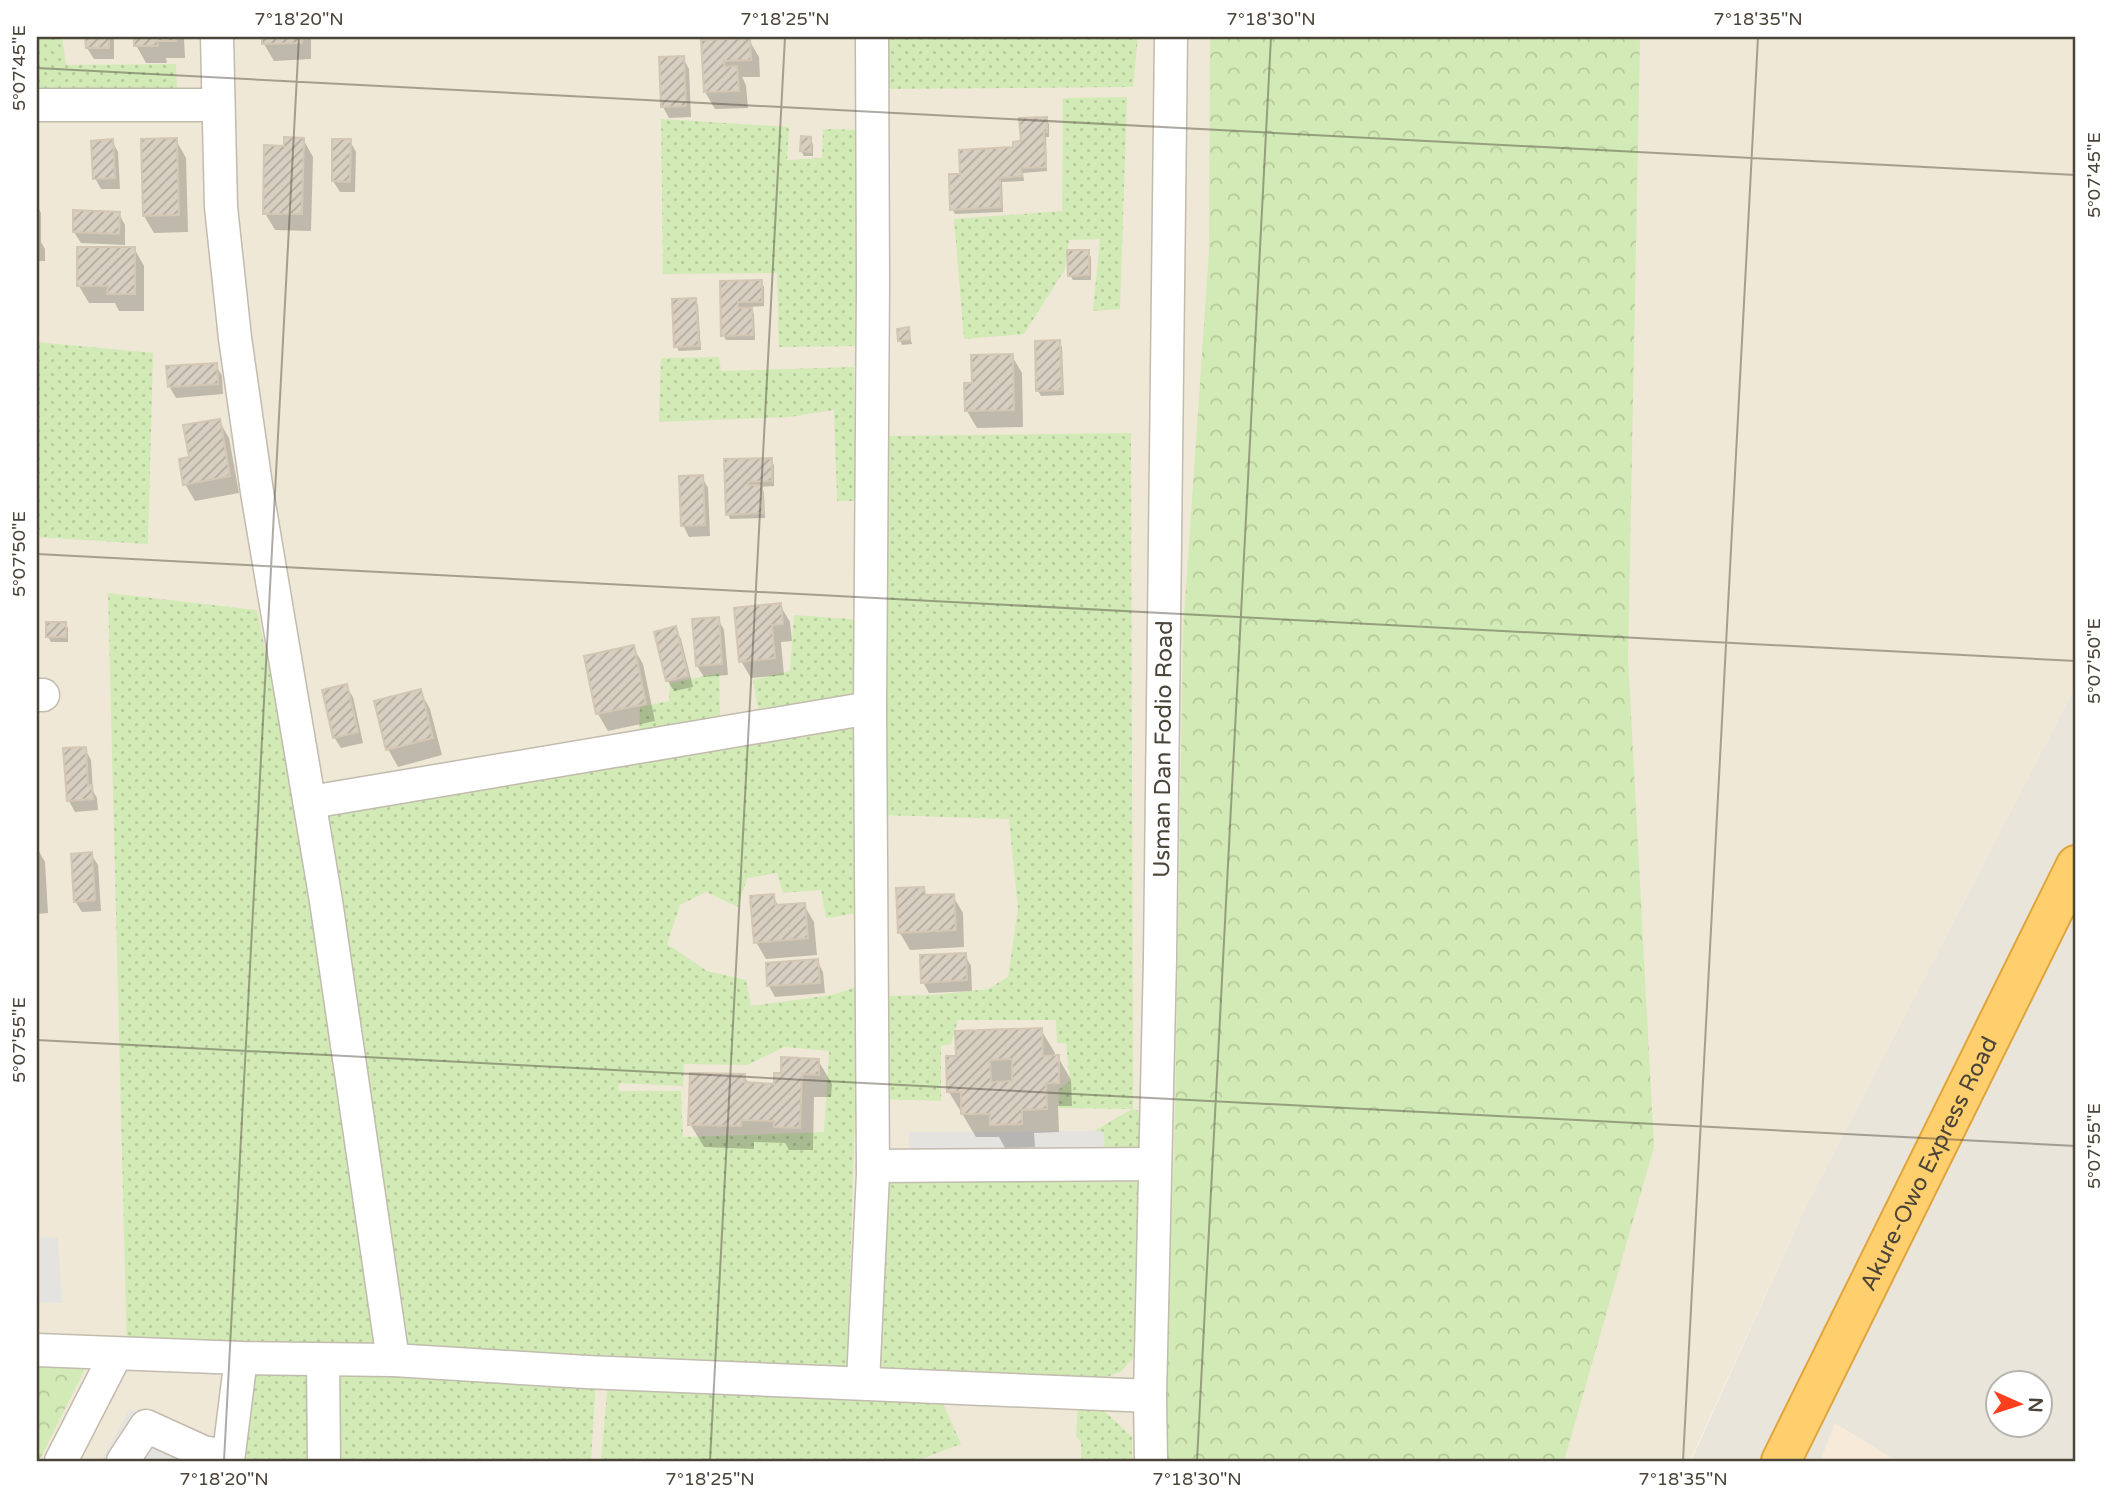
<svg xmlns="http://www.w3.org/2000/svg" width="2113" height="1498" font-family="'Varela Round',sans-serif">
  <style>
    .residential { fill: #eae5da; fill-rule: evenodd }
    .commercial { fill: #f7ead8 }
    .education { fill: #efe8d6 }
    .grass { fill: url(#grass-dots); fill-rule: evenodd }
    .forest { fill: url(#forest-crowns) }
    .parking { fill: #e5e3e0 }
    .shadow { fill: #0003 }
    .building { fill: url(#building-hatch); stroke: #d3c7b4; stroke-width: 2; fill-rule: evenodd }
    .lines { fill: none; stroke-linecap: round; stroke-linejoin: round }
    .minor-casing { stroke: #c2bbae; stroke-width: 35 }
    .highway-casing { stroke: #e0a43c; stroke-width: 42 }
    .minor { stroke: #fff; stroke-width: 32 }
    .highway { stroke: #ffcf6e; stroke-width: 38 }
    .ticks { fill: none; stroke: #4b4439; stroke-width: 2; stroke-opacity: 0.45 }
    .labels { text-anchor: middle; stroke-width: 5; stroke-linejoin: round; paint-order: stroke }
    .street-label { font-size: 23px; fill: #4b4439; stroke: #fff }
    .neatline { fill: none; stroke: #4b4439; stroke-width: 2.5 }
    .ticks-label { font-size: 18px; text-anchor: middle; fill: #4b4439 }
  </style>
  <defs>
    <pattern id="grass-dots" width="8" height="8" patternUnits="userSpaceOnUse" patternTransform="scale(1.75)"><rect width="8" height="8" fill="#d2eab5"/><path d="M2 2h.1M6 6h.1" fill="none" stroke="#b6ca9c" stroke-width="1.8" stroke-linecap="round"/></pattern>
    <pattern id="forest-crowns" width="20" height="18" patternUnits="userSpaceOnUse" patternTransform="scale(1.75)"><rect width="20" height="18" fill="#d2eab5"/><path d="M2 6a3 3 0 1 1 6 0M12 15a3 3 0 1 1 6 0" fill="none" stroke="#b6ca9c"/></pattern>
    <pattern id="building-hatch" width="6" height="6" patternUnits="userSpaceOnUse" patternTransform="scale(1.75)"><rect width="6" height="6" fill="#d8cfc1"/><path d="M-1 1l2-2M0 6l6-6M5 7l2-2" fill="none" stroke="#b1aa9e"/></pattern>
  </defs>
  <rect width="100%" height="100%" fill="#f6f3ec"/>
  <path class="residential" d="M 2076,685 L 2076,1461 L 1691,1461 L 1804,1210 ZM 1997,1382 L 2039,1382 L 2039,1424 L 1997,1424 Z"/>
  <path class="commercial" d="M 1835,1423 L 1897,1461 L 1820,1461 Z"/>
  <path class="education" d="M 37,37 L 2076,37 L 2076,685 L 1804,1210 L 1690,1461 L 37,1461 Z"/>
  <path class="grass" d="M 37,37 L 62,37 L 66,65 L 176,64 L 177,89 L 37,100 Z
    M 887,37 L 1138,37 L 1133,87 L 888,89 Z
    M 1127,97 L 1120,309 L 1093,311 L 1100,239 L 1069,240 L 1065,269 L 1024,334 L 964,339 L 954,219 L 1062,211 L 1063,98 Z
    M 661,119 L 789,127 L 787,160 L 822,158 L 823,129 L 858,130 L 863,346 L 779,347 L 777,273 L 663,274 Z
    M 37,342 L 153,353 L 148,544 L 37,537 Z
    M 719,357 L 721,371 L 854,367 L 855,501 L 837,501 L 834,410 L 789,417 L 659,422 L 661,358 Z
    M 1131,433 L 1133,1109 L 1149,1114 L 1147,1154 L 1104,1154 L 1104,1132 L 1094,1131 L 1132,1109 L 1059,1108 L 1058,1090 L 1070,1081 L 1066,1043 L 1057,1043 L 1056,1020 L 958,1020 L 951,1044 L 941,1046 L 941,1101 L 881,1099 L 884,996 L 934,995 L 988,989 L 1008,977 L 1018,909 L 1009,819 L 881,815 L 888,436 Z
    M 108,593 L 257,610 L 351,1071 L 393,1357 L 127,1354 Z
    M 794,615 L 865,620 L 863,702 L 758,708 L 753,680 L 790,671 Z
    M 719,673 L 720,719 L 639,733 L 640,707 L 669,701 L 670,683 Z
    M 856,721 L 859,913 L 826,918 L 821,890 L 783,893 L 777,873 L 747,878 L 738,907 L 706,892 L 680,905 L 667,944 L 707,971 L 746,980 L 751,1006 L 832,995 L 859,986 L 847,1368 L 604,1355 L 404,1349 L 325,815 ZM 784,1047 L 829,1051 L 824,1132 L 683,1137 L 681,1091 L 618,1091 L 619,1083 L 683,1086 L 684,1064 L 747,1065 Z
    M 1088,1181 L 1142,1182 L 1139,1351 L 1122,1371 L 1104,1378 L 877,1372 L 881,1182 Z
    M 251,1365 L 596,1379 L 591,1461 L 243,1461 Z
    M 608,1383 L 941,1399 L 961,1444 L 916,1461 L 601,1461 Z
    M 1078,1407 L 1102,1409 L 1132,1437 L 1132,1461 L 1081,1461 L 1081,1442 L 1076,1436 Z"/>
  <path class="forest" d="M 1210,37 L 1640,37 L 1628,658 L 1654,1147 L 1564,1461 L 1163,1461 L 1175,1116 L 1183,631 L 1209,251 Z
    M 37,1362 L 87,1365 L 39,1461 L 37,1461 Z"/>
  <path class="parking" d="M 1094,1131 L 1104,1132 L 1105,1154 L 908,1177 L 909,1132 Z
    M 37,1237 L 58,1238 L 62,1303 L 37,1302 Z
    M 130,1409 L 221,1448 L 216,1461 L 101,1461 Z"/>
  <path class="shadow" d="M 87,37 L 114,37 L 114,59 L 94,59 L 87,48 Z
    M 136,37 L 184,37 L 185,58 L 166,58 L 167,63 L 146,63 L 136,45 Z
    M 264,37 L 311,37 L 311,59 L 274,61 L 264,44 Z
    M 749,40 L 759,57 L 760,77 L 742,77 L 746,85 L 748,108 L 715,109 L 705,92 L 703,42 Z
    M 683,58 L 689,69 L 691,117 L 669,118 L 663,107 Z
    M 1046,119 L 1049,124 L 1049,137 L 1046,137 L 1047,171 L 1023,173 L 1024,181 L 1002,182 L 1003,212 L 955,214 L 952,209 L 962,176 L 1015,149 Z
    M 303,139 L 313,157 L 311,231 L 275,230 L 265,213 Z
    M 810,139 L 813,144 L 813,156 L 804,156 L 801,151 Z
    M 176,140 L 186,158 L 188,232 L 154,233 L 144,216 Z
    M 112,141 L 118,152 L 120,189 L 101,189 L 95,178 Z
    M 350,141 L 356,152 L 355,192 L 340,192 L 333,181 Z
    M 37,205 L 41,213 L 41,242 L 45,249 L 45,261 L 37,261 Z
    M 119,214 L 125,225 L 125,245 L 81,243 L 74,232 Z
    M 134,248 L 144,266 L 144,311 L 119,311 L 115,303 L 89,303 L 79,286 Z
    M 1088,252 L 1091,257 L 1091,280 L 1073,280 L 1070,275 Z
    M 761,282 L 764,287 L 764,306 L 750,307 L 754,314 L 755,340 L 726,340 L 723,335 L 722,283 Z
    M 695,300 L 698,305 L 701,350 L 679,351 L 676,346 Z
    M 908,329 L 912,344 L 902,345 L 900,340 Z
    M 1059,342 L 1062,347 L 1064,395 L 1041,396 L 1038,391 Z
    M 1012,356 L 1022,373 L 1023,427 L 977,428 L 967,411 L 966,385 L 974,385 Z
    M 216,365 L 222,376 L 223,394 L 176,398 L 169,386 Z
    M 219,421 L 229,438 L 239,493 L 195,501 L 185,484 L 191,459 Z
    M 771,460 L 774,465 L 774,486 L 760,487 L 764,492 L 765,518 L 730,519 L 728,514 L 726,461 Z
    M 702,477 L 708,488 L 710,536 L 689,537 L 683,525 Z
    M 780,605 L 790,622 L 792,641 L 781,642 L 784,675 L 751,678 L 741,661 Z
    M 718,619 L 724,630 L 728,675 L 704,677 L 697,666 Z
    M 65,623 L 68,628 L 68,642 L 51,642 L 48,637 Z
    M 675,628 L 681,639 L 693,687 L 674,691 L 667,680 Z
    M 633,647 L 643,664 L 655,721 L 608,731 L 598,714 Z
    M 346,686 L 353,697 L 363,743 L 341,748 L 334,737 Z
    M 420,691 L 430,709 L 442,755 L 398,767 L 388,749 Z
    M 85,749 L 91,760 L 93,791 L 97,798 L 98,810 L 75,812 L 69,801 Z
    M 37,848 L 45,862 L 48,913 L 37,914 Z
    M 91,854 L 98,865 L 101,911 L 82,912 L 75,901 Z
    M 923,888 L 928,897 L 953,896 L 963,913 L 964,947 L 910,950 L 900,933 L 898,890 Z
    M 773,896 L 779,907 L 804,905 L 814,922 L 817,955 L 766,959 L 756,942 Z
    M 965,955 L 971,966 L 972,991 L 929,993 L 923,982 Z
    M 817,961 L 823,972 L 825,993 L 775,997 L 769,986 Z
    M 1041,1030 L 1055,1053 L 1055,1057 L 1058,1057 L 1071,1080 L 1072,1106 L 1058,1106 L 1059,1132 L 1034,1133 L 1035,1147 L 1005,1148 L 999,1137 L 976,1137 L 949,1092 L 958,1057 Z
    M 818,1060 L 832,1084 L 831,1097 L 814,1097 L 813,1150 L 789,1150 L 785,1143 L 754,1142 L 754,1149 L 704,1147 L 690,1124 L 744,1076 L 749,1084 L 775,1085 L 783,1075 Z"/>
  <path class="building" d="M 85,37 L 109,37 L 109,48 L 86,48 Z
    M 134,37 L 176,37 L 176,41 L 157,41 L 158,46 L 134,46 Z
    M 262,37 L 302,37 L 302,43 L 262,44 Z
    M 750,38 L 751,60 L 724,61 L 724,67 L 737,66 L 739,91 L 704,92 L 701,40 Z
    M 684,56 L 686,106 L 661,107 L 659,57 Z
    M 1047,117 L 1047,132 L 1044,132 L 1046,167 L 1021,168 L 1022,176 L 1000,178 L 1001,207 L 950,210 L 949,174 L 960,174 L 959,150 L 1013,147 L 1013,142 L 1021,141 L 1019,118 Z
    M 801,136 L 811,137 L 811,152 L 800,151 Z
    M 284,137 L 304,138 L 302,214 L 263,214 L 264,145 L 284,146 Z
    M 177,138 L 179,215 L 143,216 L 141,139 Z
    M 113,139 L 115,178 L 93,179 L 91,141 Z
    M 332,139 L 351,139 L 350,182 L 332,181 Z
    M 73,210 L 120,212 L 119,234 L 73,232 Z
    M 77,247 L 135,247 L 135,294 L 107,294 L 108,286 L 77,286 Z
    M 1067,250 L 1089,250 L 1089,275 L 1068,276 Z
    M 762,280 L 762,302 L 738,302 L 738,308 L 752,308 L 753,335 L 721,336 L 720,281 Z
    M 696,298 L 699,346 L 674,347 L 672,299 Z
    M 909,327 L 910,339 L 898,341 L 897,329 Z
    M 1060,340 L 1062,390 L 1036,391 L 1035,341 Z
    M 1013,354 L 1014,410 L 965,411 L 964,383 L 972,383 L 971,355 Z
    M 217,363 L 218,384 L 168,387 L 166,366 Z
    M 220,419 L 230,476 L 183,485 L 179,459 L 189,457 L 183,425 Z
    M 772,458 L 772,481 L 748,482 L 748,485 L 762,485 L 763,513 L 726,515 L 724,459 Z
    M 703,475 L 705,525 L 681,526 L 679,476 Z
    M 781,603 L 783,624 L 772,625 L 775,658 L 739,662 L 734,608 Z
    M 719,617 L 722,664 L 696,666 L 692,619 Z
    M 46,622 L 66,622 L 66,637 L 46,637 Z
    M 676,626 L 688,676 L 666,681 L 654,632 Z
    M 634,645 L 646,704 L 596,714 L 584,656 Z
    M 347,684 L 358,732 L 333,738 L 322,690 Z
    M 421,689 L 433,738 L 386,750 L 374,701 Z
    M 86,747 L 88,785 L 92,785 L 93,799 L 67,801 L 63,748 Z
    M 92,852 L 95,900 L 74,902 L 71,854 Z
    M 924,887 L 925,895 L 954,894 L 956,930 L 898,933 L 896,888 Z
    M 774,894 L 775,905 L 805,903 L 808,938 L 754,943 L 750,896 Z
    M 966,953 L 967,980 L 921,983 L 920,955 Z
    M 818,959 L 820,983 L 767,986 L 766,963 Z
    M 1042,1028 L 1043,1056 L 1059,1055 L 1059,1083 L 1046,1083 L 1047,1109 L 1022,1110 L 1022,1124 L 990,1125 L 990,1114 L 961,1114 L 961,1092 L 947,1092 L 946,1056 L 956,1056 L 955,1031 ZM 1012,1059 L 1012,1081 L 991,1082 L 990,1060 Z
    M 781,1057 L 819,1059 L 819,1075 L 802,1074 L 800,1128 L 774,1127 L 774,1121 L 741,1120 L 741,1126 L 688,1125 L 690,1073 L 745,1074 L 744,1082 L 774,1084 L 774,1073 L 781,1073 Z"/>
  <g class="lines">
    <defs>
      <g id="minor">
        <path d="M 217,37 L 221,207 L 235,338 L 257,492 L 326,901 L 393,1360"/>
        <path d="M 37,105 L 218,105"/>
        <path d="M 37,695 L 43,695"/>
        <path d="M 311,802 L 870,708"/>
        <path d="M 873,1166 L 1155,1164"/>
        <path d="M 37,1350 L 241,1358 L 393,1360 L 586,1372 L 1150,1396"/>
        <path d="M 323,1360 L 324,1461"/>
        <path d="M 863,1382 L 873,1174 L 870,708 L 873,283 L 872,37"/>
        <path d="M 61,1461 L 116,1354"/>
        <path d="M 123,1461 L 146,1426 L 203,1452 L 228,1457"/>
        <path d="M 228,1461 L 241,1358"/>
        <path id="s1" d="M 1151,1461 L 1150,1396 L 1160,958 L 1171,37"/>
      </g>
      <g id="highway">
        <path id="s2" d="M 1781,1461 L 2076,865"/>
      </g>
    </defs>
    <use href="#minor" class="minor-casing"/>
    <use href="#highway" class="highway-casing"/>
    <use href="#minor" class="minor"/>
    <use href="#highway" class="highway"/>
  </g>
  <path class="ticks" d="M 37,68 L 2076,175M 37,554 L 2076,661M 37,1040 L 2076,1146M 224,1461 L 299,37M 710,1461 L 785,37M 1197,1461 L 1271,37M 1683,1461 L 1758,37"/>
  <g class="labels">
    <g class="street-label">
      <text dy="8" stroke="none"><textPath href="#s1" startOffset="712">Usman Dan Fodio Road</textPath></text>
      <text dy="8" stroke="none"><textPath href="#s2" startOffset="332">Akure-Owo Express Road</textPath></text>
    </g>
  </g>
  <rect width="2113" height="1498" fill="none" stroke="#ffffff" stroke-width="77"/>
  <g transform="translate(2019 1404) rotate(93)"><circle r="33" fill="#ffffff" stroke="#b7b4b0" stroke-width="2"/>
  <path d="M0-5L12 26L0 18L-12 26Z" fill="#fc3f1d"/>
  <text y="-10" font-size="19" font-weight="bold" text-anchor="middle" fill="#4b4439">N</text>
  </g>
  <rect x="38" y="38" width="2036" height="1422" class="neatline"/>
  <g class="ticks-label">
    <text x="299" y="25">7°18'20"N</text>
    <text x="785" y="25">7°18'25"N</text>
    <text x="1271" y="25">7°18'30"N</text>
    <text x="1758" y="25">7°18'35"N</text>
    <text transform="translate(19 68) rotate(-90)" y="6">5°07'45"E</text>
    <text transform="translate(2094 175) rotate(-90)" y="6">5°07'45"E</text>
    <text transform="translate(19 554) rotate(-90)" y="6">5°07'50"E</text>
    <text transform="translate(2094 661) rotate(-90)" y="6">5°07'50"E</text>
    <text transform="translate(19 1040) rotate(-90)" y="6">5°07'55"E</text>
    <text transform="translate(2094 1146) rotate(-90)" y="6">5°07'55"E</text>
    <text x="224" y="1485">7°18'20"N</text>
    <text x="710" y="1485">7°18'25"N</text>
    <text x="1197" y="1485">7°18'30"N</text>
    <text x="1683" y="1485">7°18'35"N</text>
  </g>
</svg>
